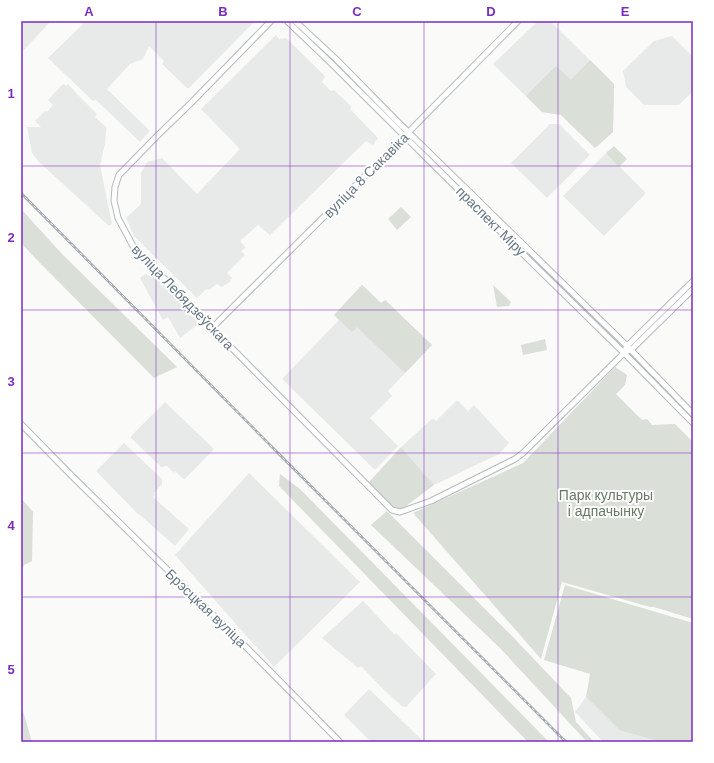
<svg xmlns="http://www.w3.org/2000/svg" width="714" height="763" font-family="Helvetica,sans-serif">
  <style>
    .built { fill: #e8e9e9 }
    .green { fill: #dadfd7 }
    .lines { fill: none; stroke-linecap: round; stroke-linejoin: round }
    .major-casing { stroke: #b5babe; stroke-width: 7 }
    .major { stroke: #fff; stroke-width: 5 }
    .rail-casing { stroke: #a2aab0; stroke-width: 2.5 }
    .rail { stroke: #fff; stroke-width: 1; stroke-dasharray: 3; stroke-linecap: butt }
    .grid { fill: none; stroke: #7b2cbf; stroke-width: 1; stroke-opacity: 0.55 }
    .labels { text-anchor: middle; stroke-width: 4; stroke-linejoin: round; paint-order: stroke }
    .street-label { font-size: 14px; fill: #657683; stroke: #fff }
    .park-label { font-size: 14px; fill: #687a64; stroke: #fff }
    .neatline { fill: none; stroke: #7b2cbf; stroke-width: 1.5 }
    .grid-label { font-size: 13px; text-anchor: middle; font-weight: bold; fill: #7b2cbf }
  </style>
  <rect width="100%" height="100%" fill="#fafaf8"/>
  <path class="built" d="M 24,21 L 51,21 L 21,53 L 21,24 Z
    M 80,21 L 255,21 L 189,88 L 187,88 L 162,64 L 164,61 L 149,46 L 143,59 L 130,64 L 107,89 L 150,131 L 140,142 L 96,100 L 93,101 L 48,58 L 83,24 Z
    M 538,21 L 550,21 L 614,84 L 613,132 L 595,148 L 561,115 L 542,112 L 493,64 Z
    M 276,35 L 279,39 L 286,38 L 325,76 L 322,82 L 331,91 L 334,90 L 352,107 L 350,109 L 378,138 L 373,145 L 366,141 L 270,235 L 258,225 L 240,241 L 246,248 L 241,251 L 245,255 L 227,273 L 232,278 L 230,280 L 231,281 L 222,287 L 217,284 L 209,290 L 207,289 L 197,298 L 134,236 L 126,218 L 141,204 L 141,173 L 147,162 L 162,158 L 197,194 L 240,149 L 201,109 Z
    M 672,36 L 693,57 L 693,91 L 679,105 L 644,105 L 626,87 L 623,71 L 654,41 Z
    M 63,84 L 66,86 L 68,84 L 77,94 L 97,114 L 95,117 L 107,128 L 106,129 L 105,144 L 100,165 L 112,224 L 109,226 L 39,162 L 32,153 L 27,127 L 41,127 L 35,121 L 45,111 L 47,112 L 53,105 L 48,100 Z
    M 550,124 L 559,124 L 590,155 L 547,198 L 511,163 Z
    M 606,153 L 646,193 L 604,236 L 563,196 Z
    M 145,274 L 161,280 L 177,296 L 198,319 L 197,325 L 180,338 L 168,317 L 163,320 L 140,278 Z
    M 362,285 L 381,303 L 385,300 L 432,345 L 388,391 L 392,396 L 370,418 L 398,446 L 375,470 L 282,379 L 339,320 L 334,315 Z
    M 457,400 L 468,411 L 474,405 L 509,443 L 499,454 L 434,485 L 401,447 L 433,418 L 436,421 Z
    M 165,402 L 214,449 L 185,479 L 183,479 L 175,471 L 174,473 L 167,466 L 161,467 L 131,438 L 131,436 Z
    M 124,443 L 162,479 L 162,484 L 154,493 L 155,495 L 153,497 L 189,529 L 175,546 L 140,515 L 139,515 L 134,510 L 96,471 Z
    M 249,473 L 360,582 L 274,667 L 175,555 Z
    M 363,601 L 395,635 L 396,633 L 436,674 L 406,707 L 403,707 L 384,690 L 361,666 L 358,668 L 322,638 Z
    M 369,689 L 424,742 L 371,742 L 344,715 Z
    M 586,697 L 619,730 L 660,742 L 603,742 L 575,712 Z"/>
  <path class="green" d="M 590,60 L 614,84 L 613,132 L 595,148 L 561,115 L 542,112 L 526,96 L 556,66 L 571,80 Z
    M 614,146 L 627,159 L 619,167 L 606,153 Z
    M 401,207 L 411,217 L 397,230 L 388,219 Z
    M 21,209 L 63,255 L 177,367 L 154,378 L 38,261 L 21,243 Z
    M 362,285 L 381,303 L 385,300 L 432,345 L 405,373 L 357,327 L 352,332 L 334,315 Z
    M 493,285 L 511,302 L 509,306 L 497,307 Z
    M 545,339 L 547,350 L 523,355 L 521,345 Z
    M 615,367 L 627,375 L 625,385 L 616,394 L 642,420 L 647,419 L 652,425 L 675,424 L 693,442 L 693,619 L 654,607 L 650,607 L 562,582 L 541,659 L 413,513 L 523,463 Z
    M 401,447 L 434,485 L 402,509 L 392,508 L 370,486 L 370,481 Z
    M 280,474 L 300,489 L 549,742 L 528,742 L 279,486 Z
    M 21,498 L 33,512 L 32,561 L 24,565 L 21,572 Z
    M 387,511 L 512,636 L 571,698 L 576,722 L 594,742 L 587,742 L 500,648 L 371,525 Z
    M 565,585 L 693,623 L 693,742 L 660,742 L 619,730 L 586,697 L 590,674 L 544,660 Z
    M 21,704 L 32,742 L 21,742 Z"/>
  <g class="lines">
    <defs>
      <path id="major" d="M 271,21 L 192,102 L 156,137 L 119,175 L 115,187 L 114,201 L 116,209 L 118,218 L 134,248 L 151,266 L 165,279 L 212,328 L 392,510 L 400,512 L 431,501 L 515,459 L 523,453 L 624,353 L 627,346 L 693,281
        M 287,21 L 332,64 L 522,253 L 624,353 L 693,423
        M 295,21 L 336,59 L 399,123 L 627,346 L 693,414
        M 212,328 L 382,159 L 518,21
        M 628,351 L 631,350 L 693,289
        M 21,424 L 71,475 L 249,650 L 340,742"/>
    </defs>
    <use href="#major" class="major-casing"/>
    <use href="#major" class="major"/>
    <defs>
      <path id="rail" d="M 21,193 L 282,457 L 566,742"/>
    </defs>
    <use href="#rail" class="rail-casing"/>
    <use href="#rail" class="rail"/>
  </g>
  <path class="grid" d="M 156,21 L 156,742M 290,21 L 290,742M 424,21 L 424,742M 558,21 L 558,742M 21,166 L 693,166M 21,310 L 693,310M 21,453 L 693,453M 21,597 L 693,597"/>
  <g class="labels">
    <g class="street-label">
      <text transform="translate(366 175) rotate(-45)" y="5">вуліца 8 Сакавіка</text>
      <text transform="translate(491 221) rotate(45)" y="5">праспект Міру</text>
      <text transform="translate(183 297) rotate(46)" y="5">вуліца Лебядзеўскага</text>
      <text transform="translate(206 608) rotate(44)" y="5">Брэсцкая вуліца</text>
    </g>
    <g class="park-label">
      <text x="606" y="500">Парк культуры<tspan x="606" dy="16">і адпачынку</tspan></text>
    </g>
  </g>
  <rect width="714" height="763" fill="none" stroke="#ffffff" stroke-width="44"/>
  <rect x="22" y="22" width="670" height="719" class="neatline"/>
  <g class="grid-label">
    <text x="89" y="16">A</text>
    <text x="223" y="16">B</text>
    <text x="357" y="16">C</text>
    <text x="491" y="16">D</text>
    <text x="625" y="16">E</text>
    <text x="11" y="98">1</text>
    <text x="11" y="242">2</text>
    <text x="11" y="386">3</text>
    <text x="11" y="530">4</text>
    <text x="11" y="674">5</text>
  </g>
</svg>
